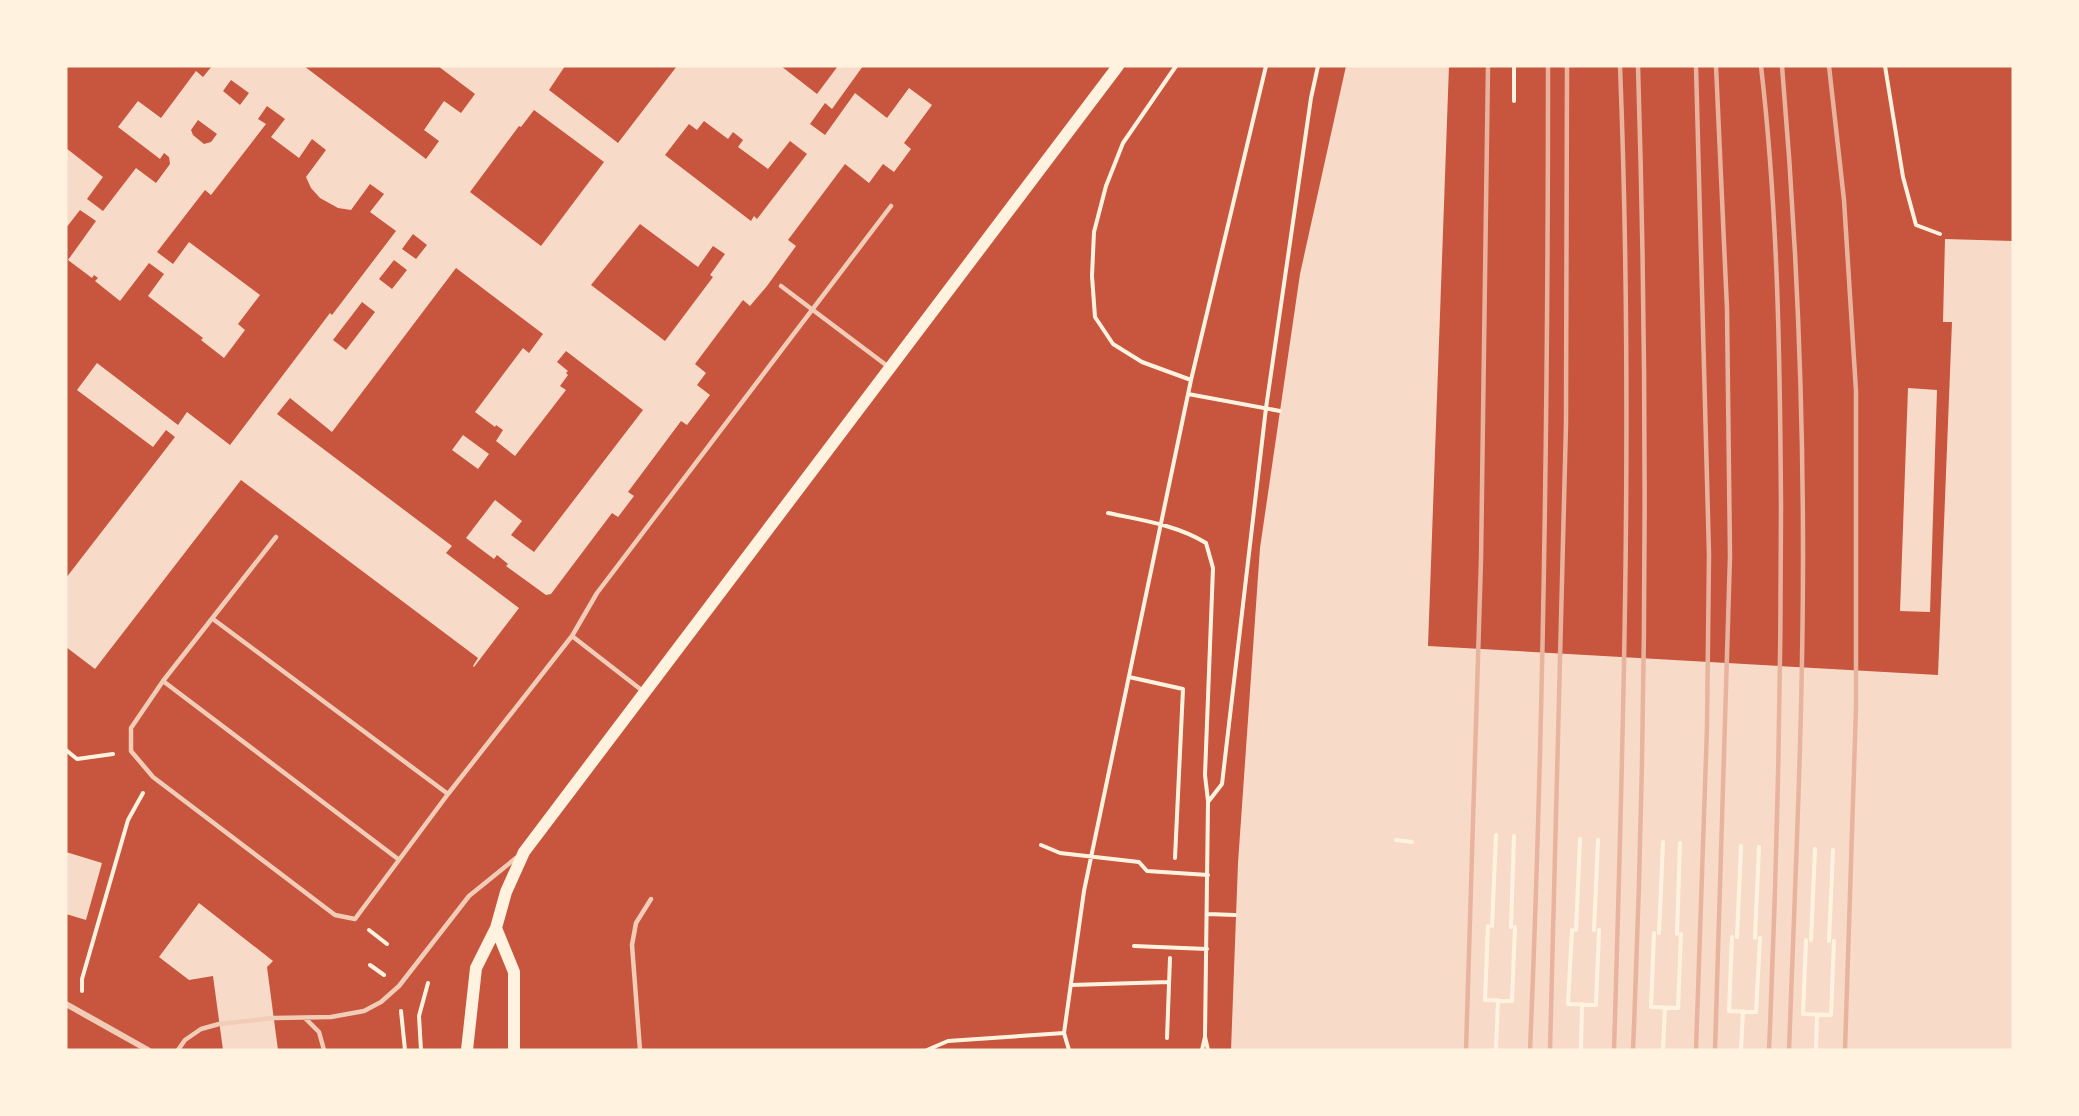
<svg xmlns="http://www.w3.org/2000/svg" width="2079" height="1116" font-family="Roboto,sans-serif">
  <style>
    .building { fill: #f7dbc8; fill-rule: evenodd }
    .lines { fill: none; stroke-linecap: round; stroke-linejoin: round }
    .path { stroke: #fff3e0; stroke-width: 4 }
    .service { stroke: #f1ccb7; stroke-width: 4.5 }
    .minor { stroke: #f1ccb7; stroke-width: 6 }
    .secondary { stroke: #fff3e0; stroke-width: 12 }
    .rail { stroke: #e9b49f; stroke-width: 4.5 }
  </style>
  <rect width="100%" height="100%" fill="#c8553d"/>
  <path class="building" d="M 212,66 L 304,66 L 426,159 L 439,141 L 424,130 L 444,101 L 461,113 L 475,94 L 438,66 L 565,66 L 549,90 L 618,143 L 677,66 L 781,66 L 817,94 L 838,66 L 863,66 L 832,109 L 825,103 L 810,124 L 825,135 L 855,93 L 887,118 L 909,88 L 932,105 L 904,143 L 911,149 L 894,172 L 883,164 L 869,183 L 845,164 L 788,240 L 796,246 L 767,286 L 750,306 L 743,300 L 695,364 L 706,373 L 697,385 L 710,395 L 687,425 L 681,421 L 628,492 L 634,496 L 618,517 L 612,513 L 551,594 L 546,595 L 506,566 L 508,564 L 497,555 L 494,559 L 466,538 L 495,500 L 522,521 L 511,535 L 534,552 L 643,410 L 566,351 L 557,362 L 568,371 L 566,373 L 568,375 L 560,386 L 566,390 L 515,456 L 496,441 L 503,430 L 496,425 L 495,427 L 475,412 L 523,348 L 529,353 L 543,334 L 456,268 L 332,432 L 290,398 L 277,414 L 452,546 L 446,553 L 519,608 L 474,667 L 473,666 L 478,658 L 241,480 L 95,669 L 66,647 L 66,578 L 175,437 L 166,430 L 153,447 L 77,390 L 97,363 L 178,425 L 187,412 L 230,445 L 330,313 L 332,315 L 396,231 L 370,212 L 384,194 L 370,184 L 351,210 L 338,208 L 320,198 L 311,188 L 306,177 L 326,150 L 312,139 L 299,158 L 271,137 L 285,119 L 267,106 L 258,119 L 266,124 L 211,195 L 205,190 L 157,252 L 173,264 L 189,242 L 260,295 L 238,324 L 245,330 L 224,358 L 201,340 L 203,338 L 148,296 L 164,274 L 149,263 L 120,301 L 95,281 L 98,278 L 94,275 L 92,278 L 68,260 L 96,221 L 80,210 L 66,228 L 66,148 L 103,177 L 87,199 L 103,211 L 136,168 L 156,183 L 170,164 L 169,157 L 164,153 L 160,159 L 118,127 L 138,101 L 161,118 L 196,71 L 203,77 ZM 231,80 L 249,93 L 240,105 L 223,91 ZM 534,110 L 604,162 L 541,246 L 470,192 L 519,126 L 521,127 ZM 198,120 L 217,134 L 211,142 L 204,144 L 193,135 L 191,130 ZM 704,121 L 728,139 L 733,132 L 743,140 L 738,147 L 768,169 L 790,141 L 807,154 L 757,219 L 754,216 L 751,221 L 665,155 L 689,124 L 697,130 ZM 640,224 L 698,267 L 713,246 L 725,254 L 710,275 L 713,277 L 665,341 L 591,285 ZM 413,234 L 427,245 L 416,259 L 402,249 ZM 394,260 L 407,270 L 392,289 L 379,279 ZM 362,302 L 375,312 L 346,350 L 333,340 Z
    M 1346,66 L 1449,66 L 1428,646 L 1938,675 L 1952,322 L 1943,322 L 1945,239 L 2013,241 L 2013,1050 L 1231,1050 L 1238,863 L 1260,548 L 1300,274 Z
    M 1908,388 L 1937,390 L 1930,612 L 1900,611 Z
    M 463,435 L 489,454 L 478,469 L 452,450 Z
    M 66,852 L 102,863 L 86,920 L 66,914 Z
    M 199,903 L 273,961 L 267,967 L 278,1050 L 223,1050 L 213,976 L 189,980 L 159,957 Z"/>
  <g class="lines">
    <path class="path" d="M 1176,66 L 1123,143 L 1106,186 L 1094,232 L 1092,276 L 1095,317 L 1113,344 L 1142,362 L 1191,380
      M 1885,66 L 1903,177 L 1916,225 L 1940,234
      M 1514,101 L 1514,66
      M 1188,394 L 1280,411
      M 1108,513 C 1141,520 1177,525 1206,543 L 1213,568 L 1205,775 L 1208,801
      M 1129,677 L 1183,689 L 1175,858
      M 66,750 L 77,759 L 113,754
      M 1396,840 L 1412,842
      M 1041,845 L 1060,853 L 1139,862 L 1147,871 L 1208,875
      M 1208,914 L 1235,915
      M 1488,926 L 1485,1000 L 1512,1001 L 1515,927
      M 1492,926 L 1496,835
      M 1511,927 L 1514,836
      M 369,930 L 387,944
      M 1572,930 L 1568,1004 L 1596,1005 L 1599,930
      M 1576,930 L 1580,839
      M 1594,930 L 1598,840
      M 1654,933 L 1651,1007 L 1678,1008 L 1681,934
      M 1659,933 L 1663,842
      M 1677,934 L 1680,843
      M 1732,937 L 1729,1011 L 1756,1012 L 1760,938
      M 1737,937 L 1741,846
      M 1755,938 L 1759,847
      M 1806,940 L 1803,1014 L 1831,1015 L 1834,941
      M 1811,940 L 1815,849
      M 1829,941 L 1833,850
      M 1134,946 L 1207,949
      M 370,965 L 384,975
      M 1071,985 L 1169,982
      M 82,991 L 82,979 L 128,820 L 143,793
      M 401,1011 L 405,1050
      M 1167,1038 L 1170,958
      M 421,1050 L 419,1016 L 428,983
      M 927,1050 L 948,1041 L 1064,1033
      M 1069,1050 L 1064,1033 L 1084,891 L 1191,380 L 1266,66
      M 1202,1050 L 1205,1037
      M 1208,1050 L 1205,1037 L 1208,802 L 1222,784 L 1266,408 L 1311,98 L 1318,66
      M 1496,1050 L 1498,1000
      M 1581,1050 L 1582,1004
      M 1663,1050 L 1665,1008
      M 1741,1050 L 1743,1011
      M 1816,1050 L 1817,1015"/>
    <path class="service" d="M 781,286 L 890,368
      M 276,537 L 163,681 L 131,728 L 131,751 L 153,777 L 335,915 L 355,919 L 448,794 L 572,636 L 644,692
      M 213,619 L 448,794
      M 572,636 L 597,593 L 891,206
      M 163,681 L 398,859
      M 305,1018 L 319,1032 L 324,1050
      M 178,1050 L 185,1040 L 201,1029 L 219,1024 L 274,1018 L 331,1017 L 364,1011 L 381,1002 L 399,986 L 469,896 L 516,858
      M 640,1050 L 632,945 L 636,923 L 651,899"/>
    <path class="minor" d="M 66,1004 L 148,1050"/>
    <path class="secondary" d="M 496,928 L 514,972 L 514,1050
      M 467,1050 L 476,968 L 496,928 L 506,892 L 524,852 L 1118,66"/>
    <path class="rail" d="M 1696,66 L 1709,555 L 1707,727 L 1696,1050
      M 1761,66 C 1778,212 1780,359 1781,506 C 1781,687 1777,869 1769,1050
      M 1782,66 C 1796,229 1803,392 1803,555 C 1803,720 1795,885 1789,1050
      M 1829,66 L 1844,200 L 1856,391 L 1856,707 L 1845,1050
      M 1466,1050 L 1481,560 L 1488,66
      M 1530,1050 C 1544,722 1548,394 1548,66
      M 1550,1050 L 1566,424 L 1567,66
      M 1614,1050 C 1624,722 1633,394 1620,66
      M 1633,1050 C 1647,722 1648,394 1638,66
      M 1715,1050 L 1730,556 L 1727,309 L 1716,66"/>
  </g>
  <rect width="2079" height="1116" fill="none" stroke="#fff3e0" stroke-width="135"/>
</svg>
